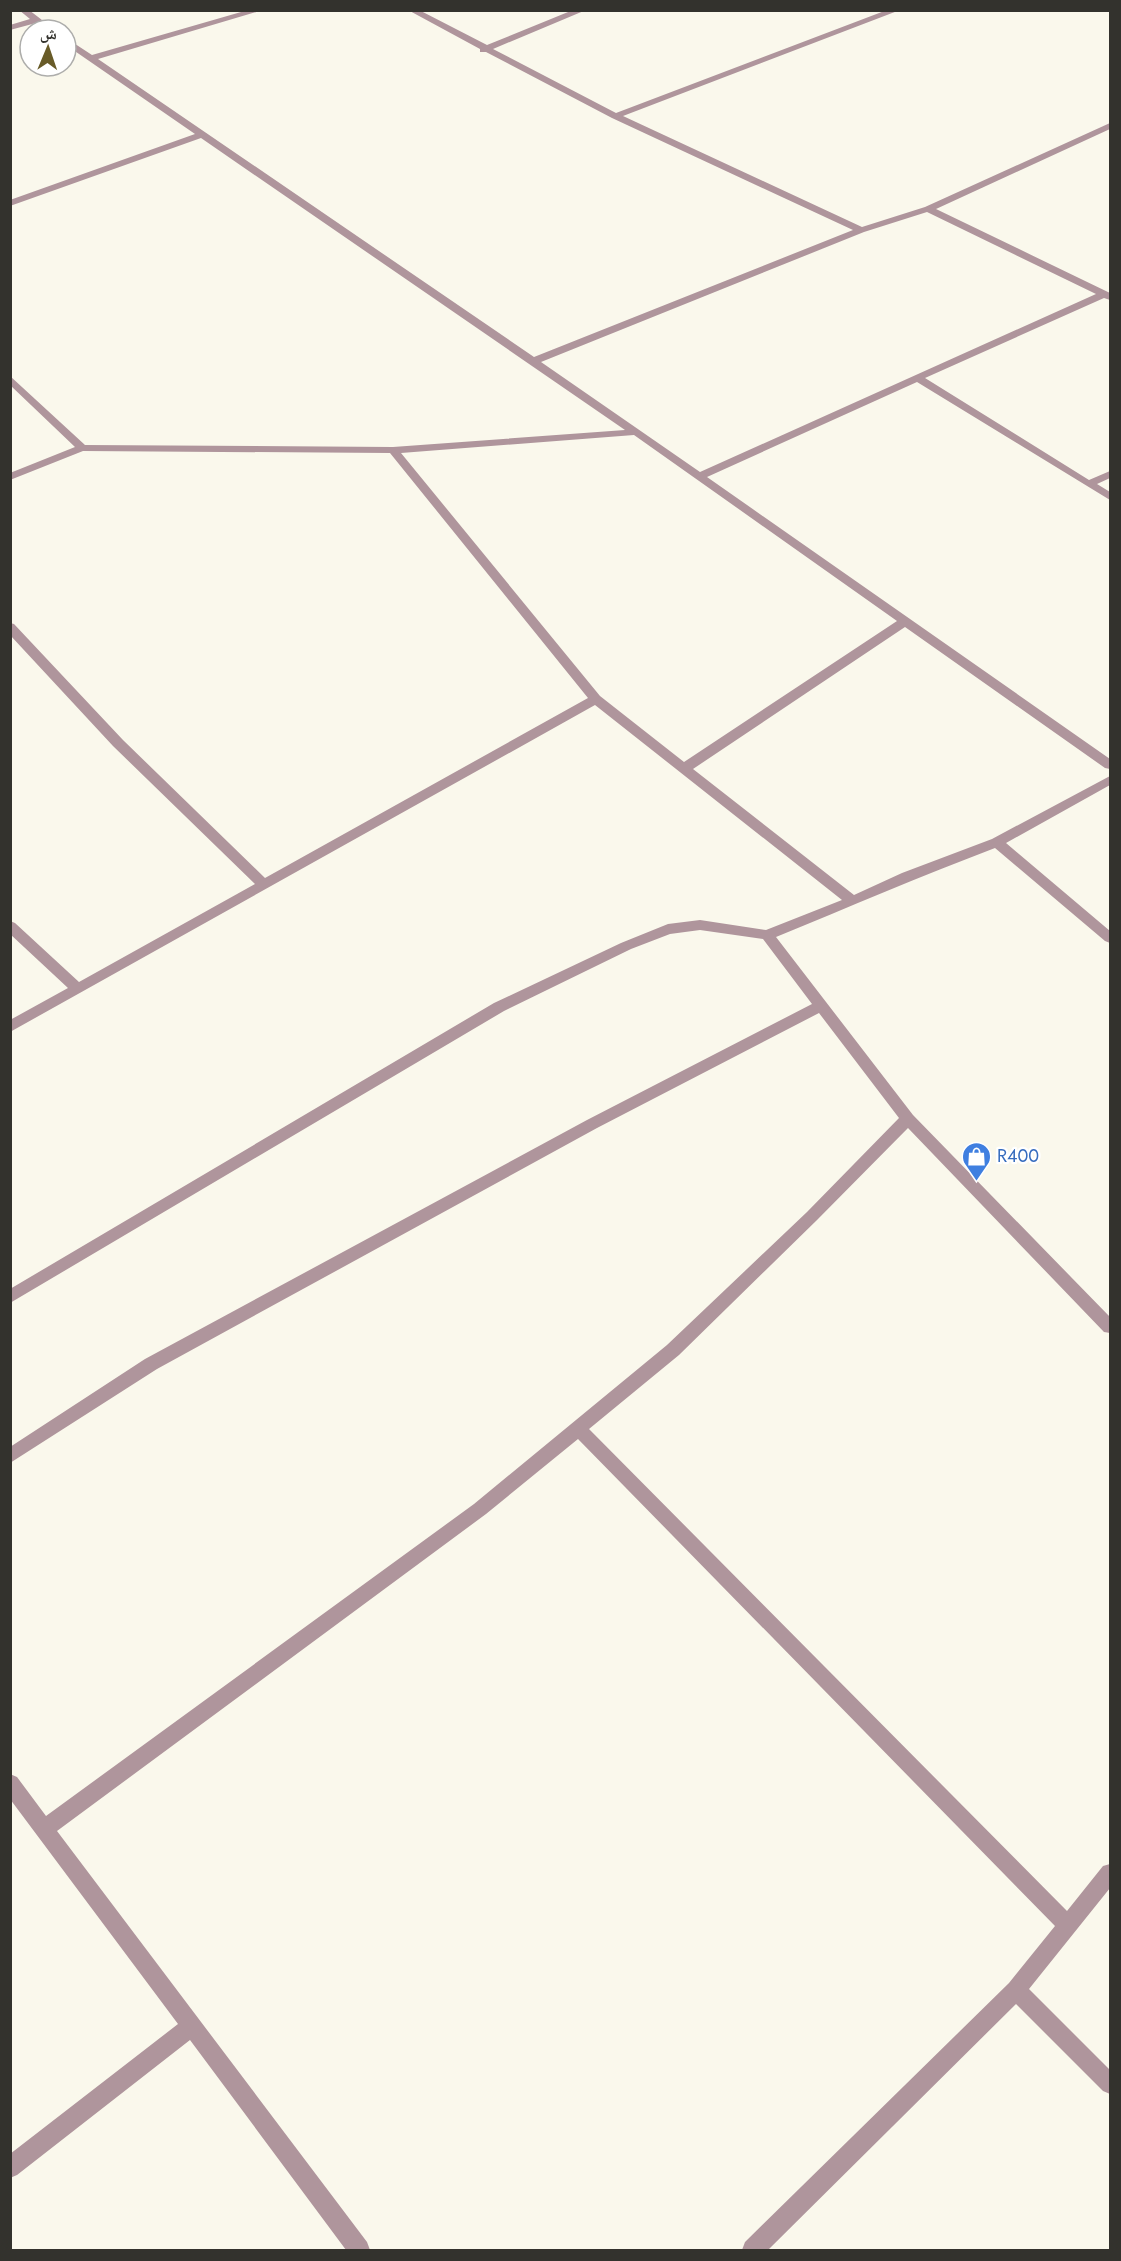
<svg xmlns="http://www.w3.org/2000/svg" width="1121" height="2261" font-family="Jost,'Noto Naskh Arabic',sans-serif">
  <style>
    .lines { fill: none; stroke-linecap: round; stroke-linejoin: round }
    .minor { fill: #af959c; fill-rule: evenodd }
    .labels { text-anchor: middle; stroke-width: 4.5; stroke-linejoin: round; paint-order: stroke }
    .shop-label { font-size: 18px; fill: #366cbe; stroke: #fff; text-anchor: start }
  </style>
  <rect width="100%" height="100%" fill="#faf8ec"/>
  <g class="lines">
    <path class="minor" d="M 19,10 L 29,10 L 55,30 L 45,30 L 36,23 L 10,30 L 10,25 L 30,19 Z
      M 248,10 L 263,10 L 98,59 L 534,357 L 853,230 L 612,118 L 486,52 L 480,52 L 480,49 L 408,10 L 419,10 L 487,45 L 573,10 L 586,10 L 493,49 L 616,113 L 887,10 L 900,10 L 623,116 L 862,227 L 925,207 L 1110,123 L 1110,129 L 936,209 L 1110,293 L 1110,300 L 1104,298 L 925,378 L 1089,480 L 1110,471 L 1110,478 L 1097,484 L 1110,492 L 1110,500 L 917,382 L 707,477 L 1110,759 L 1110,769 L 1105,768 L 905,627 L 693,769 L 854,895 L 902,873 L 992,839 L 1110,776 L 1110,785 L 1006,843 L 1110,931 L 1110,943 L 1105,941 L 995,848 C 921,876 849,907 776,937 L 913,1115 L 1110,1317 L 1110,1333 L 1104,1332 L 908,1128 L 817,1220 L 679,1355 L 589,1429 L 1067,1911 L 1103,1866 L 1110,1864 L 1110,1888 L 1029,1989 L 1110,2070 L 1110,2094 L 1103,2091 L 1016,2004 L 768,2250 L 742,2250 L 745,2242 L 1009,1983 L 1055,1926 L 578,1439 L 486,1514 L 57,1831 L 367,2242 L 370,2250 L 346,2250 L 190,2040 L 17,2175 L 10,2178 L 10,2154 L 178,2024 L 10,1799 L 10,1774 L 17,1777 L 46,1816 L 474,1504 L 667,1345 L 807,1212 L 899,1118 L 819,1013 L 597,1128 L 157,1369 L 10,1463 L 10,1447 L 145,1359 L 587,1120 L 812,1004 L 763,939 L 700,930 L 670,934 L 631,949 L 504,1011 L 10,1303 L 10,1289 L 494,1003 L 621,943 L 668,924 L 700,920 L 766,930 L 842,900 L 595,705 L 10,1032 L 10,1020 L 68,988 L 10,934 L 10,921 L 15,923 L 79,982 L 255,884 L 113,746 L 10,635 L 10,623 L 14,624 L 123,740 L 265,878 L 588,698 L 390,453 L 83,451 L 10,480 L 10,473 L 75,447 L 10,385 L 10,376 L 85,445 L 393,447 L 625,430 L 201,138 L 10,206 L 10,200 L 195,134 L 66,45 L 66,38 L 92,55 ZM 927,212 L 1096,294 L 700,472 L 541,362 L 864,232 ZM 634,435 L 897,621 L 684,762 L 600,696 L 401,453 Z"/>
  </g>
  <defs>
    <symbol id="shop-pin" viewBox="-11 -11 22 30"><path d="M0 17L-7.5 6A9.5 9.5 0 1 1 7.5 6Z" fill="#3f7fe0" stroke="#fff"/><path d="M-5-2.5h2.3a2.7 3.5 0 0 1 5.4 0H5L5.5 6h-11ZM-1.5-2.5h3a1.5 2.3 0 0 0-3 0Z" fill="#fff"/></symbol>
  </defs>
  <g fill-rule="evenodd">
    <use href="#shop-pin" x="960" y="1140" width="33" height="45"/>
  </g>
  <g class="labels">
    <g class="shop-label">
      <text x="997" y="1162">R400</text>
    </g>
  </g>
  <rect width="1121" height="2261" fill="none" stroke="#33322d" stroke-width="24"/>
  <g transform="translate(48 48) rotate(2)"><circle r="28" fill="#ffffff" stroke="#adadab" stroke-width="1.5"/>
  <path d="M0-4.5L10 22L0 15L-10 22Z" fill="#685b28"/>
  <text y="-9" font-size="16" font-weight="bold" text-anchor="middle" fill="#33322d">ش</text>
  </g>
</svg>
